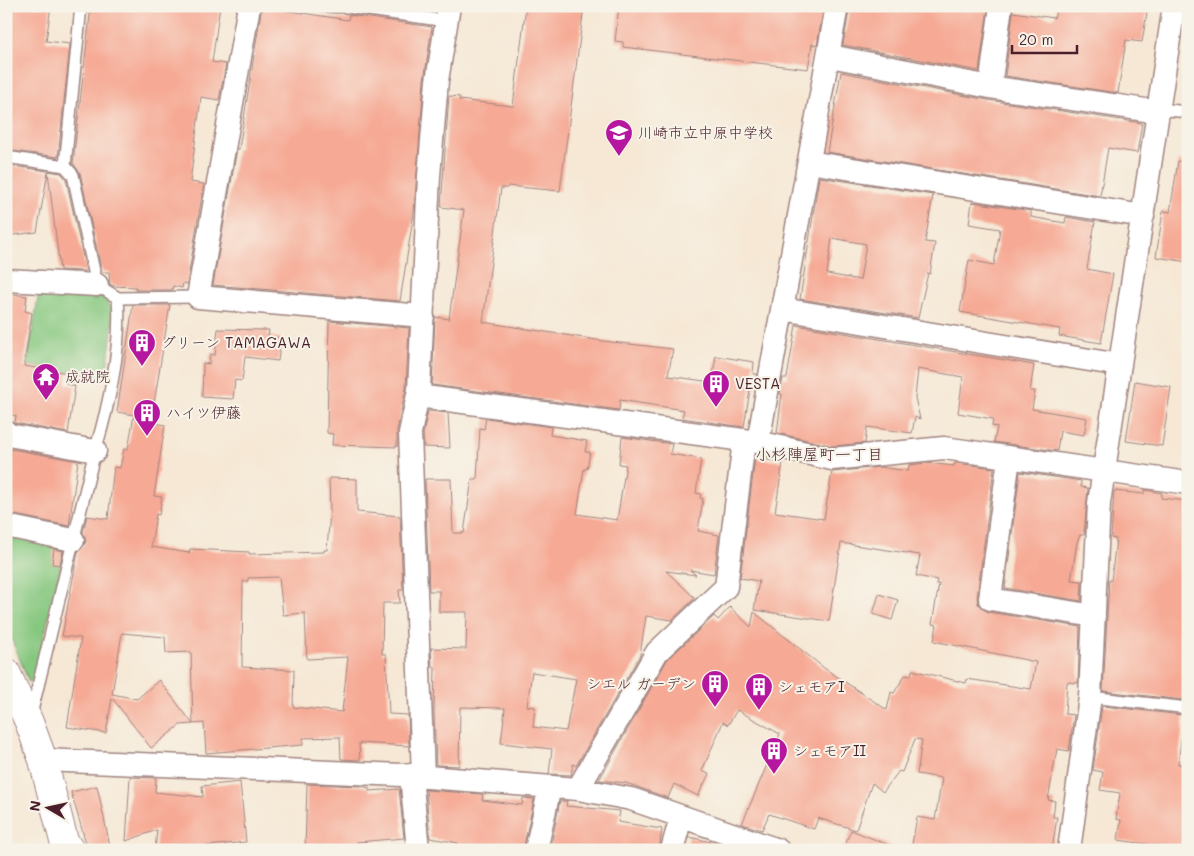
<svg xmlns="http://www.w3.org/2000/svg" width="1194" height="856" font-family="Mali,'Klee One',sans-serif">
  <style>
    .green { fill: #87c880; stroke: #687456 }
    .building { fill: #f6aa95; fill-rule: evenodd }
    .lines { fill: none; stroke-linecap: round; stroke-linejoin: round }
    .service-casing { stroke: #a08480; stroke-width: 14 }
    .minor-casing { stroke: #a08480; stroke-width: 25 }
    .tertiary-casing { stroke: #a08480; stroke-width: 30 }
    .service { stroke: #fff; stroke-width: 11 }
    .minor { stroke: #fff; stroke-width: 22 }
    .tertiary { stroke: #fff; stroke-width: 28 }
    .labels { text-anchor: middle; stroke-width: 4; stroke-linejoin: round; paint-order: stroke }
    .poi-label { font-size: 15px; fill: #4a1f2b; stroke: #f7f3e8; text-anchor: start }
    .neighbourhood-label { font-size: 16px; fill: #4a1f2b; stroke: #f7f3e8 }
  </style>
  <rect width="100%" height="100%" fill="#f7f3e8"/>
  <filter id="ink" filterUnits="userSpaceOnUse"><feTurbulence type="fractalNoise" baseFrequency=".02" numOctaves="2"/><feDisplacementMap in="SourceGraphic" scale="10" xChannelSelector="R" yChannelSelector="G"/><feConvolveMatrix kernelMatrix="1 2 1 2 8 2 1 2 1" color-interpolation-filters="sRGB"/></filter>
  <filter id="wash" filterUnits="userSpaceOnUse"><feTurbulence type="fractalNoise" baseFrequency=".0096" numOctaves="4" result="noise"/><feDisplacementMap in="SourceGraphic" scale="20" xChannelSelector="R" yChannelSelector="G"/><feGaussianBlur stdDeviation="1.12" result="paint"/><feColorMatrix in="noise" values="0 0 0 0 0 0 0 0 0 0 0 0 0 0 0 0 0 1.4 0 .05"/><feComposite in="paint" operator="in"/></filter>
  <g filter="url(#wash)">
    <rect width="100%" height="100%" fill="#f6e8d5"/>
    <path class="green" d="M 40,285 L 103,295 L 114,314 L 106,378 L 27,365 Z
      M 6,532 L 66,544 L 35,676 L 29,683 L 6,625 Z"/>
    <g id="blocks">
      <path class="building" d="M 6,6 L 51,6 L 46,41 L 70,44 L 58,157 L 6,150 Z
        M 91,6 L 220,6 L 212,62 L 226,64 L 219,100 L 201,97 L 190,182 L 204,184 L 187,284 L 183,283 L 182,288 L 173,286 L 172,290 L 135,290 L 136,287 L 113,286 L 110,284 L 109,272 L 102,272 L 80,173 L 73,163 Z
        M 262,6 L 284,6 L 283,10 L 348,20 L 349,15 L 432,27 L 424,80 L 414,212 L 400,301 L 213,285 L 237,149 L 239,149 Z
        M 396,6 L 423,6 L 422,10 Z
        M 526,6 L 584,6 L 560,191 L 508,186 L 507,188 L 501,188 L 483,322 L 603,341 L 673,349 L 668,376 L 712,382 L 716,356 L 754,362 L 753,374 L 757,374 L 754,390 L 750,389 L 744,427 L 682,418 L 684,410 L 620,400 L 619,410 L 432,385 L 435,319 L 436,317 L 449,319 L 464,210 L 441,207 L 449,96 L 460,97 L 459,100 L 513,106 Z
        M 619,6 L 824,6 L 817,45 L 812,44 L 808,69 L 623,47 L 623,42 L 615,41 Z
        M 850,6 L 988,8 L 979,71 L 843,45 Z
        M 1058,6 L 1148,6 L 1142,42 L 1126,40 L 1118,93 L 1005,76 L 1013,12 L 1054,18 Z
        M 841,72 L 988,100 L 1142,123 L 1137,153 L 1108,148 L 1100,196 L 827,152 Z
        M 1178,161 L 1188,162 L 1188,262 L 1156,257 L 1163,211 L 1170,212 Z
        M 6,165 L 61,173 L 66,179 L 86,271 L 60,270 L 48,172 L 37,232 L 6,236 L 11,200 L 9,199 L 10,193 L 6,193 Z
        M 819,177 L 933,195 L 925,242 L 935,243 L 930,274 L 928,273 L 918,318 L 800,299 ZM 832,238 L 866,244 L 860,280 L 827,274 Z
        M 972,202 L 1031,211 L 1031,217 L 1065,223 L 1066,217 L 1095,222 L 1087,269 L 1113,274 L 1101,343 L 1059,336 L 1060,329 L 960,312 L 969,260 L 994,265 L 1000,229 L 969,224 Z
        M 6,293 L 27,296 L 25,311 L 32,313 L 24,366 L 68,373 L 66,384 L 75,386 L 68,433 L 15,423 L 16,416 L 6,414 Z
        M 133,305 L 170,305 L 151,422 L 165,425 L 154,496 L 162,497 L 159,515 L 156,514 L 151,547 L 189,553 L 190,549 L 249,552 L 249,554 L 324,552 L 324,550 L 327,550 L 330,511 L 329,478 L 357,479 L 357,512 L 400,516 L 403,590 L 399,590 L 400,603 L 383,603 L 382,654 L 386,654 L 389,714 L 408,715 L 409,746 L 359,743 L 360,760 L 341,759 L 340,737 L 303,738 L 303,745 L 206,753 L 204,723 L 180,725 L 151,748 L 112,698 L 106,733 L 67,727 L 81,638 L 62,636 L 78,552 L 86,542 L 83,532 L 87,516 L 108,519 L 114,467 L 120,468 L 124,449 L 128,449 L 134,415 L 117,412 ZM 279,577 L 283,615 L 305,613 L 307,659 L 348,657 L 342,712 L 293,707 L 294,670 L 242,667 L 243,581 L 248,581 L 248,578 ZM 122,633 L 165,637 L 166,653 L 191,652 L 193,724 L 159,680 L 137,699 L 112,694 Z
        M 329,321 L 409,328 L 406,388 L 397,430 L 397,447 L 332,445 L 333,434 L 327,433 Z
        M 796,325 L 1034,365 L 1030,391 L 1035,391 L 1032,409 L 1087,418 L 1084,435 L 1060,431 L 1057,451 L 994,442 L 997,427 L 992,426 L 993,419 L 958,413 L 963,377 L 918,369 L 915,398 L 920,419 L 915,417 L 912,433 L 867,427 L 865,443 L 833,446 L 777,433 L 782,394 L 780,394 L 783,378 L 787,378 Z
        M 218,329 L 269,330 L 268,336 L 281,338 L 278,361 L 245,357 L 242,381 L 235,380 L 233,399 L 202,397 L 203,363 L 209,364 L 210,354 L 215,355 Z
        M 1135,381 L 1171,387 L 1162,446 L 1126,441 Z
        M 428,411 L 448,413 L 450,448 L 424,447 L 423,434 Z
        M 486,418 L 551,427 L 550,435 L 587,441 L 585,452 L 590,452 L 587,469 L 584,469 L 577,514 L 617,520 L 626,465 L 619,464 L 622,437 L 672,444 L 670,454 L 701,459 L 696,493 L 701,494 L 700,498 L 703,499 L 698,531 L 719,535 L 714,574 L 690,570 L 696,575 L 666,571 L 695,598 L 672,620 L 646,616 L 640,655 L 576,766 L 573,764 L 571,775 L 549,774 L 552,749 L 501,743 L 505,708 L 460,707 L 459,766 L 436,765 L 434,712 L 435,667 L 432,667 L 431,648 L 466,649 L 467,612 L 439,612 L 439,591 L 429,591 L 425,479 L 451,479 L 453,533 L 464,533 L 472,479 L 477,479 L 480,428 L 484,429 ZM 532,672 L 576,679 L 566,731 L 533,727 L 535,707 L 527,706 Z
        M 11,449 L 78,461 L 69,526 L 6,513 L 6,479 Z
        M 755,458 L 783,462 L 775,512 L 824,519 L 832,472 L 880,467 L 908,471 L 909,465 L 927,463 L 954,466 L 955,463 L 994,468 L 977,597 L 978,604 L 988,612 L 1080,627 L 1078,683 L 1067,682 L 1065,714 L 1074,715 L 1069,751 L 1057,749 L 1048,800 L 1055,801 L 1053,817 L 1057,817 L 1052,850 L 911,850 L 917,817 L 935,820 L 942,778 L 917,774 L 922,740 L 915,739 L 902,772 L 899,771 L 883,792 L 872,783 L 856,830 L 818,818 L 814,829 L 769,814 L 762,830 L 742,824 L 780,734 L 737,710 L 728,725 L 723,722 L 702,771 L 709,774 L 698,796 L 674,784 L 668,798 L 626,783 L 599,780 L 667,660 L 714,616 L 718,620 L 730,607 L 751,627 L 754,612 L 824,668 L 887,710 L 891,692 L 894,693 L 905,675 L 911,676 L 912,670 L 966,683 L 967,679 L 1031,689 L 1036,662 L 934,641 L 937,625 L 932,624 L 939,584 L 936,584 L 937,580 L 916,576 L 920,555 L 841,543 L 829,621 L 754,610 L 759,581 L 740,578 Z
        M 1020,472 L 1081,481 L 1081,487 L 1088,488 L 1084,535 L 1080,535 L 1077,542 L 1071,580 L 1082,581 L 1081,601 L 1005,588 Z
        M 1144,490 L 1162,493 L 1161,498 L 1188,501 L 1188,603 L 1183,635 L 1188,636 L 1188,681 L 1184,700 L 1103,691 L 1109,580 L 1111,581 L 1116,539 L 1111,538 L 1114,491 L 1144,494 Z
        M 54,549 L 63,551 L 60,565 L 52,564 Z
        M 879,594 L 898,600 L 892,620 L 873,614 Z
        M 1102,706 L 1182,715 L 1184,718 L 1178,764 L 1188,765 L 1188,850 L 1118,840 L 1121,820 L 1116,819 L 1120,793 L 1100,790 L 1103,772 L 1093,770 Z
        M 130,777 L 156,778 L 155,792 L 203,797 L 202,786 L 240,782 L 246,842 L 197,847 L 197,850 L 155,850 L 157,830 L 126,841 Z
        M 307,784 L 361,786 L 369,788 L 369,791 L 399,789 L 404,838 L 357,842 L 358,850 L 305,850 Z
        M 97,786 L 110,846 L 100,850 L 88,850 L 71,792 Z
        M 426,790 L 481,794 L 483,795 L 482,800 L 522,805 L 523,798 L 534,799 L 523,850 L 456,850 L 458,843 L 430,838 Z
        M 560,801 L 567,801 L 566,806 L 620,811 L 618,822 L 662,829 L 659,850 L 550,850 Z
        M 851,830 L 899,849 L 899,850 L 843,850 Z
        M 689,837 L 716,843 L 715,850 L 686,850 Z"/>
    </g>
  </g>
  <g filter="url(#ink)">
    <use href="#blocks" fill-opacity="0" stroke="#a08480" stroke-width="1"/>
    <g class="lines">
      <defs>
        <path id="service" d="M 323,6 L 348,7 L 446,21
          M 1159,109 L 1188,112
          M 6,157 L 65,166
          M 118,298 L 198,297
          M 1090,697 L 1188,708
          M 31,715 L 95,451 C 109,406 122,345 118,298 L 97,285 L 73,175 L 65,166 L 81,6"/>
        <path id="minor" d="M 249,6 L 198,297 L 423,316
          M 830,56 L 990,87 L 1159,112
          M 990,87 L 1001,6
          M 809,162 L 1143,216
          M 6,280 L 97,285
          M 782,309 L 1120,365
          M 418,396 L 758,442 L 832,459 L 944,448 L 1188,483
          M 6,432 L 9,435 L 95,451
          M 758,442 L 837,6
          M 1009,458 L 990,599 L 1094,616
          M 6,526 L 73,540
          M 43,760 L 402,775 L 578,789 L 631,799 L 778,850
          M 411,775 L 418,850
          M 423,776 L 410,433 L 419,390 L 429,176 L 437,81 L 449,6
          M 578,789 L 657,652 L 726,587 L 744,441
          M 536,850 L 550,787
          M 672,850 L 681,817
          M 1069,850 L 1090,697 L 1099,503 L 1174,6"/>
        <path id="tertiary" d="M 6,672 L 29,722 L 43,760 L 64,841 L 70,850"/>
      </defs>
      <use href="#service" class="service-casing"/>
      <use href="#minor" class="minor-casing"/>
      <use href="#tertiary" class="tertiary-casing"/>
      <use href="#service" class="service"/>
      <use href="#minor" class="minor"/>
      <use href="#tertiary" class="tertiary"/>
    </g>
  </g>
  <defs>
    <symbol id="school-pin" viewBox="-11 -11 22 30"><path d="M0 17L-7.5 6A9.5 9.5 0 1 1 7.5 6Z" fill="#b5179e" stroke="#f7f3e8"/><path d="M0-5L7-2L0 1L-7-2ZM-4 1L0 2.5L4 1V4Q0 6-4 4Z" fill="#fff"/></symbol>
    <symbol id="building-pin" viewBox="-11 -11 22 30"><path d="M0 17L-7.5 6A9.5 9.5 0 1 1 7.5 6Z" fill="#b5179e" stroke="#f7f3e8"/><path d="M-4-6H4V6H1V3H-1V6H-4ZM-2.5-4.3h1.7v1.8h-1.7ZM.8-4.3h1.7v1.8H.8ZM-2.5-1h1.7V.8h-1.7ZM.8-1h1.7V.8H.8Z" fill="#fff"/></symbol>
    <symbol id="temple-pin" viewBox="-11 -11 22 30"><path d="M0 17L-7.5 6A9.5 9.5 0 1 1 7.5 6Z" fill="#b5179e" stroke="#f7f3e8"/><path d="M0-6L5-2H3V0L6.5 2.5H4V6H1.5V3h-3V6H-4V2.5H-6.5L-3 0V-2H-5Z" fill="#fff"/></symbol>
  </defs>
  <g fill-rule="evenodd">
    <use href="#school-pin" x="603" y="117" width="32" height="43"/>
    <use href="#building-pin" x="126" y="327" width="32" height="43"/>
    <use href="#temple-pin" x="30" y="361" width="32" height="43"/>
    <use href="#building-pin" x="700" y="368" width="32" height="43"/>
    <use href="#building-pin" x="131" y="397" width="32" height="43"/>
    <use href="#building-pin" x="699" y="668" width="32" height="43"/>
    <use href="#building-pin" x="743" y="671" width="32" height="43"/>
    <use href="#building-pin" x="758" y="735" width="32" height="43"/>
  </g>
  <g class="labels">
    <g class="poi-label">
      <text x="638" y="138">川崎市立中原中学校</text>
      <text x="161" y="348">グリーン TAMAGAWA</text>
      <text x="65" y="382">成就院</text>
      <text x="735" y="389">VESTA</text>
      <text x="166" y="418">ハイツ伊藤</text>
      <text x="696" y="689" text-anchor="end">シエル ガーデン</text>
      <text x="778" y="692">シェモアI</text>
      <text x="793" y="756">シェモアII</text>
    </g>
    <g class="neighbourhood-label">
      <text x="819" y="460">小杉陣屋町一丁目</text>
    </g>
  </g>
  <rect width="1194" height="856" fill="none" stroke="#f7f3e8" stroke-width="25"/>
  <g transform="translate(48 808) rotate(279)" stroke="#f7f3e8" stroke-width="4" paint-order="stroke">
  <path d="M0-4L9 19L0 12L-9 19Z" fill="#4a1f2b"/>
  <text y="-8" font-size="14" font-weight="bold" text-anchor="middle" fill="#4a1f2b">N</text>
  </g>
  <path d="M1012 45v8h65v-8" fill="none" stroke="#4a1f2b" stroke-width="2.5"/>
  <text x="1019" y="45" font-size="15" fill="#4a1f2b" stroke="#f7f3e8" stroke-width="4" paint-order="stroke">20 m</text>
</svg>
